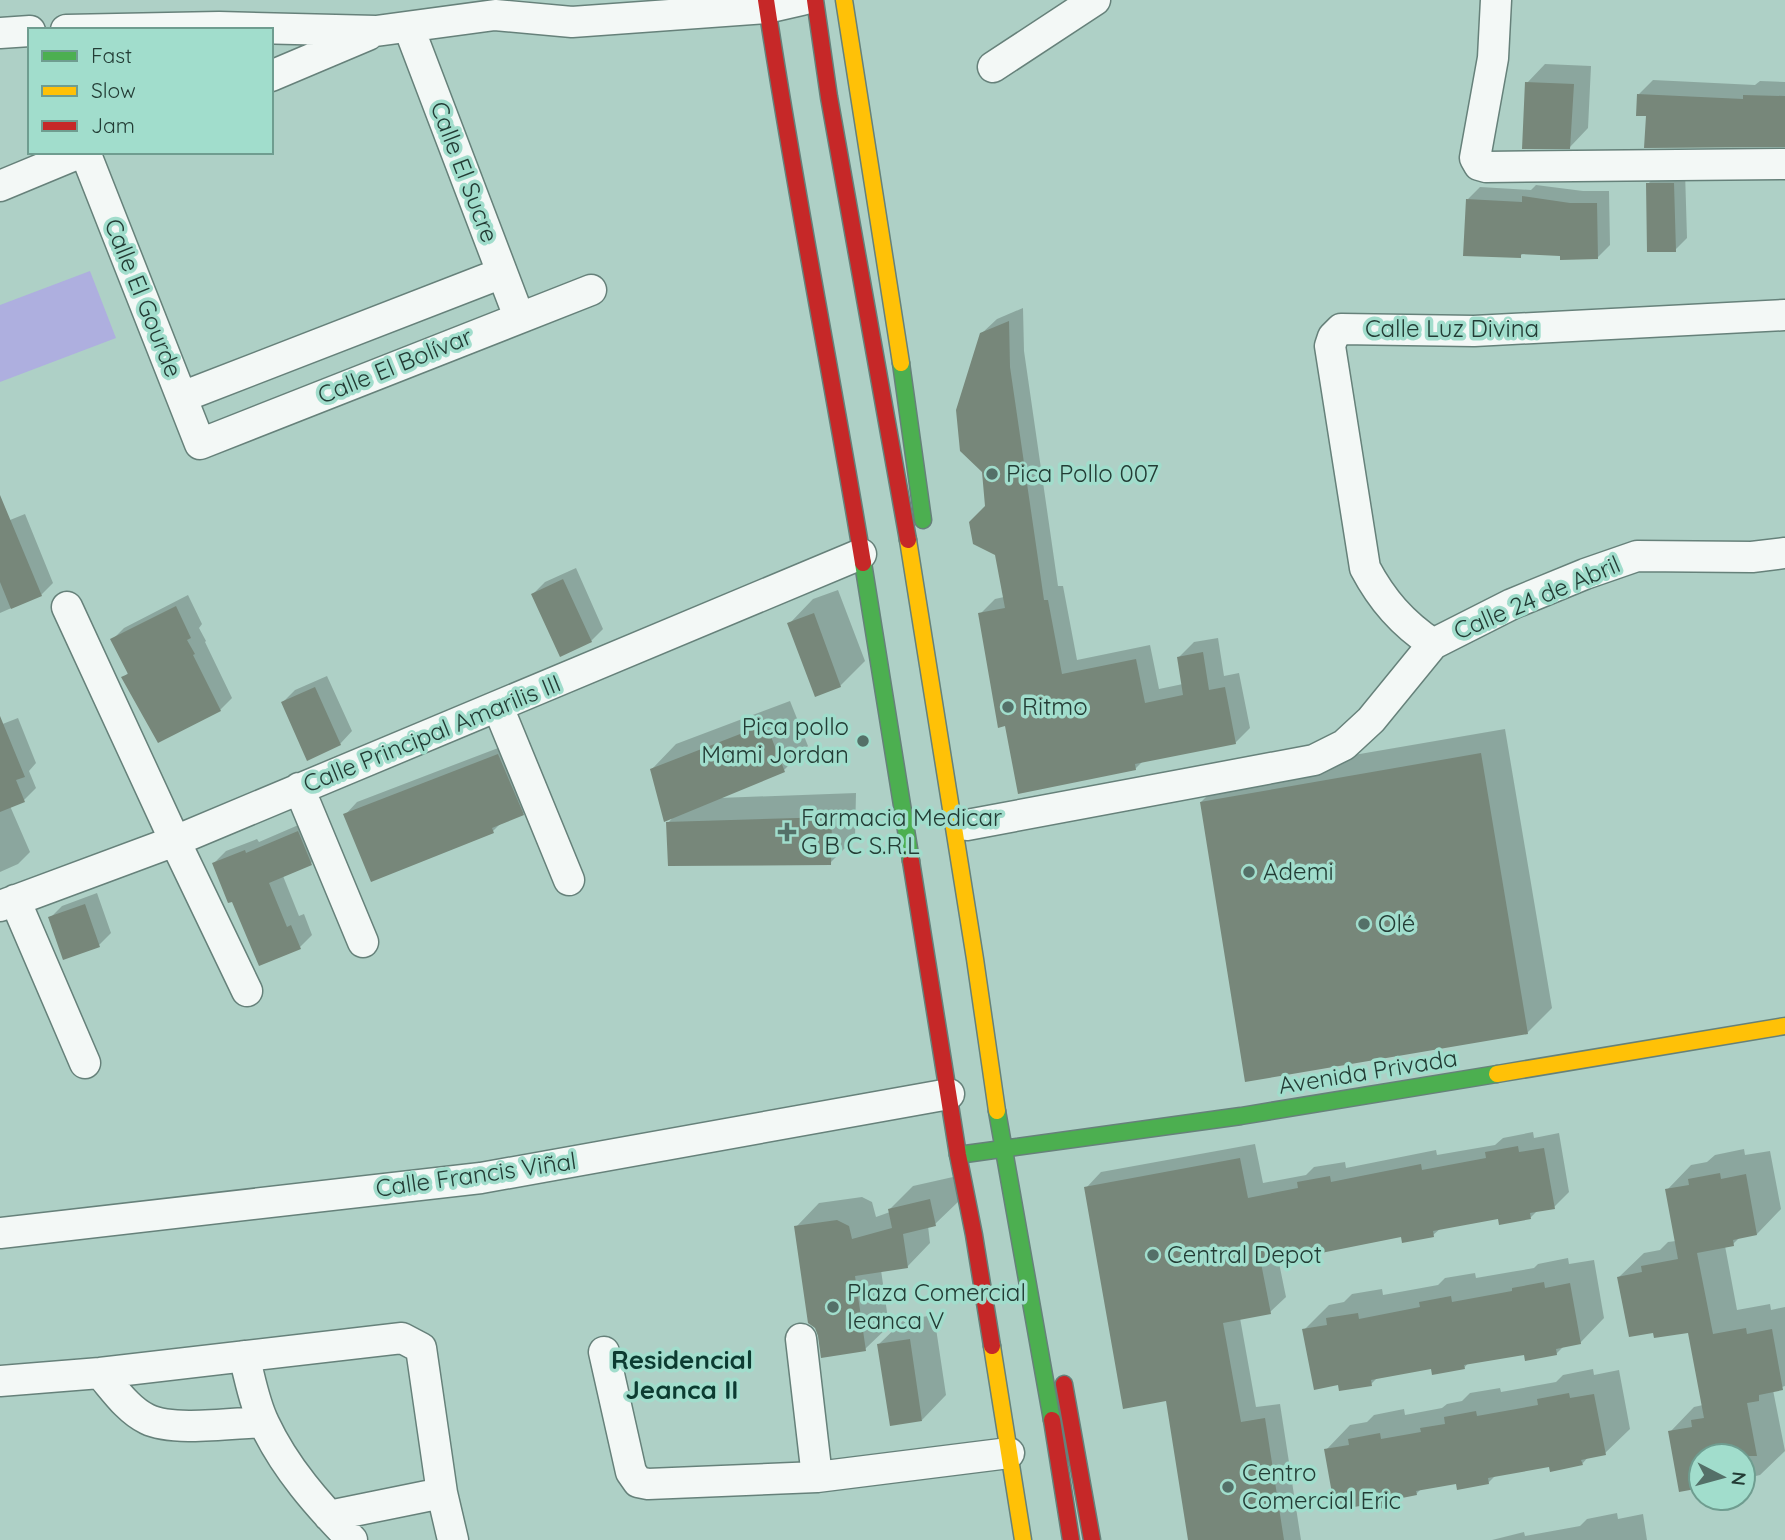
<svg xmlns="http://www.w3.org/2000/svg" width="1785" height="1540" font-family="Quicksand,sans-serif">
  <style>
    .green { fill: #aeafdf }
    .shadow { fill: #0003 }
    .building { fill: #77877a }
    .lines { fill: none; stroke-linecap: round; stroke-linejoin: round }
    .street-casing { stroke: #66817a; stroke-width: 33 }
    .fast-casing { stroke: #66817a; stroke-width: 19 }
    .slow-casing { stroke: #66817a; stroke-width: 19 }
    .jam-casing { stroke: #66817a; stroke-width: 19 }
    .street { stroke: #f3f8f6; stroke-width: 30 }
    .fast { stroke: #4caf50; stroke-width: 16 }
    .slow { stroke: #ffc107; stroke-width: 16 }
    .jam { stroke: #c62828; stroke-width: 16 }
    .poi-dot { fill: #547068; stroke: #a1ddcc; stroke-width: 2.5 }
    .labels { text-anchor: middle; stroke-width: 7; stroke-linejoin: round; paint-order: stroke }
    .street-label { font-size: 24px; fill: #233c35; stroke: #a1ddcc }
    .poi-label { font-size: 24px; fill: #233c35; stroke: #a1ddcc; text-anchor: start }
    .neighbourhood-label { font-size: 26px; font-weight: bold; fill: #0c3b31; stroke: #a1ddcc }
  </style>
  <rect width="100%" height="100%" fill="#aed0c6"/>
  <path class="green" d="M 90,271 L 116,338 L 0,382 L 0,305 Z"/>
  <path class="shadow" d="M 1545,64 L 1591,66 L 1588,128 L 1570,147 L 1527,83 Z
    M 1653,80 L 1755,85 L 1760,81 L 1785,82 L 1785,145 L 1648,115 L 1639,94 Z
    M 1660,171 L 1685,171 L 1687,238 L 1675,250 L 1648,184 Z
    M 1536,185 L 1583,191 L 1609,191 L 1610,245 L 1598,257 L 1524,253 L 1520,256 L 1468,199 L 1480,187 L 1531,190 Z
    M 1023,308 L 1024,351 L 1058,586 L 1063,586 L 1077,660 L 1150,645 L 1159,689 L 1183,684 L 1179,657 L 1194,642 L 1218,638 L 1224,676 L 1239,673 L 1250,728 L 1235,743 L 1143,761 L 1135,769 L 1007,724 L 980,614 L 995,599 L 1004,597 L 987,506 L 981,334 L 997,319 Z
    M 25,514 L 53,583 L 41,595 L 0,613 L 0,524 Z
    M 576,568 L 603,629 L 591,641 L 533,594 L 545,582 Z
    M 838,590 L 865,661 L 840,686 L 816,695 L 789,624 L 813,599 Z
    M 188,595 L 202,624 L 199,628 L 206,641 L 205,642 L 232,698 L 220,710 L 124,677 L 129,672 L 112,640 L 124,628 Z
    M 327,676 L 352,731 L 340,744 L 283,702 L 295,690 Z
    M 790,701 L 808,746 L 784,770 L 719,798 L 856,793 L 855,838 L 830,863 L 668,823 L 675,815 L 652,769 L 676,744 Z
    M 18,718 L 36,763 L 29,771 L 36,788 L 24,800 L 10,806 L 30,852 L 18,864 L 0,872 L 0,725 Z
    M 1505,729 L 1552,1008 L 1527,1033 L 1201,802 L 1226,777 Z
    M 511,743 L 535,802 L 523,814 L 502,822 L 493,831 L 345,815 L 357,802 Z
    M 310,820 L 323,851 L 311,863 L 283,876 L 299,916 L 304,914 L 312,935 L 300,947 L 233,900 L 214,863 L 226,851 L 257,839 L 259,842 Z
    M 97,893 L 111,933 L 99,945 L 50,918 L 62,906 Z
    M 1533,1132 L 1534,1138 L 1559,1133 L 1569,1192 L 1554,1207 L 1538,1210 L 1531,1217 L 1499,1217 L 1441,1228 L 1433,1235 L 1403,1234 L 1277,1253 L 1286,1297 L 1270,1312 L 1240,1318 L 1256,1407 L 1280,1404 L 1301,1540 L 1190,1540 L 1168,1399 L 1086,1188 L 1101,1172 L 1255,1144 L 1263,1183 L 1306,1175 L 1314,1167 L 1345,1162 L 1346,1168 L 1436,1150 L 1437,1155 L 1495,1145 L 1503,1138 Z
    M 1744,1149 L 1745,1155 L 1770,1151 L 1781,1209 L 1757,1234 L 1740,1237 L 1733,1244 L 1725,1246 L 1737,1310 L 1770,1304 L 1771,1310 L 1785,1307 L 1785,1386 L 1773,1390 L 1785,1451 L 1760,1475 L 1743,1479 L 1743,1456 L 1701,1456 L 1701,1486 L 1670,1432 L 1694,1407 L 1703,1405 L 1690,1331 L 1619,1277 L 1644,1253 L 1660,1250 L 1668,1242 L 1676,1241 L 1667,1190 L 1691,1165 L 1707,1162 L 1715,1155 Z
    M 953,1177 L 959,1201 L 935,1224 L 928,1226 L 930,1243 L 907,1267 L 881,1270 L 889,1326 L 865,1349 L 820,1336 L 796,1227 L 819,1203 L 862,1197 L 872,1202 L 876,1217 L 890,1212 L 890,1209 L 913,1186 Z
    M 1568,1258 L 1569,1264 L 1594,1260 L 1604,1318 L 1580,1343 L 1564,1346 L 1556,1354 L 1525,1353 L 1469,1362 L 1464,1368 L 1433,1367 L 1378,1377 L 1371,1384 L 1339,1383 L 1304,1330 L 1329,1305 L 1344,1302 L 1352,1294 L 1382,1289 L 1383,1295 L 1438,1285 L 1445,1278 L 1475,1273 L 1476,1278 L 1534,1268 L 1538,1264 Z
    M 934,1315 L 946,1395 L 922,1420 L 879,1344 L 904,1320 Z
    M 1593,1369 L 1594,1375 L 1619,1370 L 1630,1429 L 1605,1453 L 1589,1456 L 1582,1464 L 1551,1465 L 1496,1475 L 1488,1483 L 1458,1482 L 1421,1489 L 1416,1494 L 1400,1497 L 1392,1505 L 1361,1504 L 1326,1450 L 1350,1425 L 1367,1422 L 1374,1415 L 1404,1409 L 1405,1415 L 1442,1408 L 1447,1404 L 1462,1401 L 1470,1393 L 1500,1388 L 1501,1392 L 1556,1382 L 1563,1375 Z
    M 1617,1513 L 1618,1519 L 1643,1514 L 1647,1540 L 1492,1540 L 1524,1532 L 1525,1536 L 1580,1526 L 1587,1519 Z"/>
  <path class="building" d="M 1525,82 L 1574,84 L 1570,149 L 1522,149 Z
    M 1637,94 L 1743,99 L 1743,95 L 1785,96 L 1785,147 L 1644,148 L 1646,116 L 1636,116 Z
    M 1646,183 L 1674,183 L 1676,252 L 1647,252 Z
    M 1522,196 L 1570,203 L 1597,203 L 1598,259 L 1560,260 L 1560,256 L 1521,254 L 1521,258 L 1463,256 L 1466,199 L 1522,202 Z
    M 1009,321 L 1010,367 L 1044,600 L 1048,600 L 1062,674 L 1136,659 L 1145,703 L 1183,695 L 1177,657 L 1203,652 L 1209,690 L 1225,687 L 1236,744 L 1135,764 L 1136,770 L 1018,794 L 1005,726 L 998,728 L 978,613 L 1005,608 L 995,555 L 973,544 L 969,522 L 985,506 L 982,472 L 960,451 L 956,410 L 980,333 Z
    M 0,495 L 42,596 L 11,609 L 0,582 Z
    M 563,579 L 592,642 L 560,657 L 531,594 Z
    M 176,606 L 191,638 L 187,640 L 195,654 L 193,655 L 221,711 L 158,743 L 121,677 L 128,674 L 110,639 Z
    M 814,613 L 841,687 L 815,697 L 787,623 Z
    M 315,687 L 341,745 L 307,761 L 281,702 Z
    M 0,716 L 25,777 L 16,780 L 25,802 L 0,812 Z
    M 766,724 L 785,772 L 664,822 L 650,769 Z
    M 1481,753 L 1528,1034 L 1245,1082 L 1200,802 Z
    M 498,754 L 524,815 L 492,828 L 494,833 L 371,882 L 343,814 Z
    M 832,817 L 831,865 L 668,866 L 666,822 Z
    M 298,831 L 312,865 L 269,883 L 287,927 L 291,925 L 301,949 L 259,966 L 232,902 L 228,903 L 212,863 L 245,850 L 246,853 Z
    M 85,904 L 100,947 L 63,960 L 48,917 Z
    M 1518,1146 L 1519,1152 L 1544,1148 L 1555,1209 L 1530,1213 L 1531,1219 L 1499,1225 L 1498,1219 L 1433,1231 L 1434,1237 L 1402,1243 L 1401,1237 L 1311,1255 L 1310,1249 L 1260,1258 L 1271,1314 L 1223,1323 L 1241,1422 L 1265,1418 L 1284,1540 L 1188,1540 L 1166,1401 L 1123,1409 L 1084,1187 L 1240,1158 L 1248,1198 L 1298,1188 L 1297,1182 L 1330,1176 L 1331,1182 L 1421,1164 L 1422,1170 L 1486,1158 L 1485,1152 Z
    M 1720,1173 L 1721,1179 L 1746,1174 L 1757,1235 L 1733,1240 L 1734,1246 L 1697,1253 L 1713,1334 L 1746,1328 L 1747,1334 L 1772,1329 L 1783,1390 L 1759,1395 L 1759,1401 L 1747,1403 L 1757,1456 L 1701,1456 L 1701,1488 L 1679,1492 L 1668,1431 L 1692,1427 L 1691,1420 L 1704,1418 L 1688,1333 L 1654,1338 L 1653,1333 L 1629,1337 L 1617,1277 L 1642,1272 L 1641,1266 L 1678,1259 L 1665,1189 L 1689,1185 L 1688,1179 Z
    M 930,1199 L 936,1226 L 903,1234 L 908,1268 L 855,1276 L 866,1351 L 821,1358 L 818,1336 L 815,1328 L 808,1323 L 794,1226 L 837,1220 L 849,1226 L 852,1239 L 892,1228 L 888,1209 Z
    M 1544,1282 L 1545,1288 L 1570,1283 L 1581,1344 L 1556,1349 L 1557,1355 L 1525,1361 L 1524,1355 L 1464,1365 L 1465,1369 L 1432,1375 L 1431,1369 L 1371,1380 L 1372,1386 L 1339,1391 L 1338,1385 L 1314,1390 L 1302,1329 L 1327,1325 L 1326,1318 L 1358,1313 L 1359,1319 L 1420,1307 L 1419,1302 L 1451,1296 L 1452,1302 L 1512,1291 L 1512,1288 Z
    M 910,1339 L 922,1421 L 890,1426 L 877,1344 Z
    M 1569,1393 L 1570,1398 L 1594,1394 L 1606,1455 L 1581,1460 L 1583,1465 L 1550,1472 L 1549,1467 L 1488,1478 L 1489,1484 L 1457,1490 L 1456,1484 L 1416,1491 L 1417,1495 L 1392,1500 L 1393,1506 L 1361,1512 L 1360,1506 L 1335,1510 L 1324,1449 L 1349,1445 L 1348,1439 L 1380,1433 L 1381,1439 L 1421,1432 L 1420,1428 L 1445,1424 L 1444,1417 L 1476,1411 L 1477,1416 L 1538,1405 L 1537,1399 Z"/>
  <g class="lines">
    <defs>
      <path id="street" d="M 1496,0 L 1493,58 L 1475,158 L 1479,165 L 1486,167 L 1785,164
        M 409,28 L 519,317
        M 66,30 L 219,27 L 376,31 L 495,15 L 572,22 L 767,8 L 802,0
        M 0,33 L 30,31
        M 993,67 L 1095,0
        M 271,76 L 368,35
        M 85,152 L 200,444 L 591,290
        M 0,186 L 82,152
        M 182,397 L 502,273
        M 67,607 L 175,841 L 247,991
        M 1433,644 C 1402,623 1382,600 1365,568 L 1330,346 L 1333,337 L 1341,329 L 1474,331 L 1785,315
        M 498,707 L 569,880
        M 299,788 L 363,942
        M 967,825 L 1314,760 L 1344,745 L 1371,720 L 1433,644 L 1512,604 L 1585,574 L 1637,556 L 1752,557 L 1785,553
        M 15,900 L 85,1063
        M 0,906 L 175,841 L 861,554
        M 0,1233 L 481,1178 L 949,1094
        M 801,1339 L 817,1477
        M 604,1352 L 631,1472 L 638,1482 L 648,1484 L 817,1477 L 1009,1453
        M 244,1356 C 250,1378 254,1403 264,1423 C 285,1468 318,1505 352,1540
        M 100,1373 C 114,1389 128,1410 147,1419 C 173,1432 233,1423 263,1422
        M 0,1381 L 100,1373 L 402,1338 L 421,1348 L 442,1493 L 453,1540
        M 329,1516 L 442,1493"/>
      <path id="fast" d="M 901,363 L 923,520
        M 863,563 L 911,861
        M 997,1111 L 1052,1420
        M 958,1155 L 1241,1116 L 1497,1074"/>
      <path id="slow" d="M 844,0 L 901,363
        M 908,540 L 975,959 L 997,1111
        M 1497,1074 L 1785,1026
        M 992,1346 L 1023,1540"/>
      <path id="jam" d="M 766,0 C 794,188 832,375 863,563
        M 815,0 L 829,97 L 908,540
        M 911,861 L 958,1155 L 974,1235 L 992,1346
        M 1064,1384 L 1092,1540
        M 1052,1420 L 1071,1540"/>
    </defs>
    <use href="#street" class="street-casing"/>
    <use href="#fast" class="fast-casing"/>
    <use href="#slow" class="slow-casing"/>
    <use href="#jam" class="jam-casing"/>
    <use href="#street" class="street"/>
    <use href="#fast" class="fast"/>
    <use href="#slow" class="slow"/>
    <use href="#jam" class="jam"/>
  </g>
  <g class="poi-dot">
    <circle cx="992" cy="474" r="7"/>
    <circle cx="1008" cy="707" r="7"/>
    <circle cx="863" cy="741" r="7"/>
    <path d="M783.5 821.5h7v7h7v7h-7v7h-7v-7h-7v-7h7z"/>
    <circle cx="1249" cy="872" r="7"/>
    <circle cx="1364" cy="924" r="7"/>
    <circle cx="1153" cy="1255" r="7"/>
    <circle cx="833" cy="1307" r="7"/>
    <circle cx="1228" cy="1487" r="7"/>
  </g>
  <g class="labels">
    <g class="street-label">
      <text transform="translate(464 172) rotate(69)" y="8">Calle El Sucre</text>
      <text transform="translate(143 298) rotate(68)" y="8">Calle El Gourde</text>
      <text x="1452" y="337">Calle Luz Divina</text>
      <text transform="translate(395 366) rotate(-22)" y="8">Calle El Bolívar</text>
      <text transform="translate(1537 598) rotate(-23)" y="8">Calle 24 de Abril</text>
      <text transform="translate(432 734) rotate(-22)" y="8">Calle Principal Amarilis III</text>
      <text transform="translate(1368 1072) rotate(-9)" y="8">Avenida Privada</text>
      <text transform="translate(476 1175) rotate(-8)" y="8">Calle Francis Viñal</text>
    </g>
    <g class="poi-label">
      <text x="1006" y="482">Pica Pollo 007</text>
      <text x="1022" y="715">Ritmo</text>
      <text x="849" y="735" text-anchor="end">Pica pollo<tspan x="849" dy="28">Mami Jordan</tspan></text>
      <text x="801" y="826">Farmacia Medicar<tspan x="801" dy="28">G B C S.R.L</tspan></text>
      <text x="1263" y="880">Ademi</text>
      <text x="1378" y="932">Olé</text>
      <text x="1167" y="1263">Central Depot</text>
      <text x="847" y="1301">Plaza Comercial<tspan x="847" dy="28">Ieanca V</tspan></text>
      <text x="1242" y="1481">Centro<tspan x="1242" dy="28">Comercial Eric</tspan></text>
    </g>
    <g class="neighbourhood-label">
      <text x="682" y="1369">Residencial<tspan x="682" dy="30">Jeanca II</tspan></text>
    </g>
  </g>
  <rect x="28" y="28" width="245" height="126" fill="#a1ddcc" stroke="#6f9d90" stroke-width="2"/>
  <rect x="42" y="51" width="35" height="10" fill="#4caf50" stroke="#6f9d90" stroke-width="2"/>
  <text x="91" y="63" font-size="21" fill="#233c35">Fast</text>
  <rect x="42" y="86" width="35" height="10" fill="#ffc107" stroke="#6f9d90" stroke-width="2"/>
  <text x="91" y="98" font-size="21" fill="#233c35">Slow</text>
  <rect x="42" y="121" width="35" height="10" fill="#c62828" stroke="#6f9d90" stroke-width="2"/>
  <text x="91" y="133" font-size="21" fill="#233c35">Jam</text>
  <g transform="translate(1722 1477) rotate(96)"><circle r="33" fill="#a1ddcc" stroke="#6f9d90" stroke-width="2"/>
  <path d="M0-5L12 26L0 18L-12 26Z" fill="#547068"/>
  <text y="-10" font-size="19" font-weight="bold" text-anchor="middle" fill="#233c35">N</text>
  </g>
</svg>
